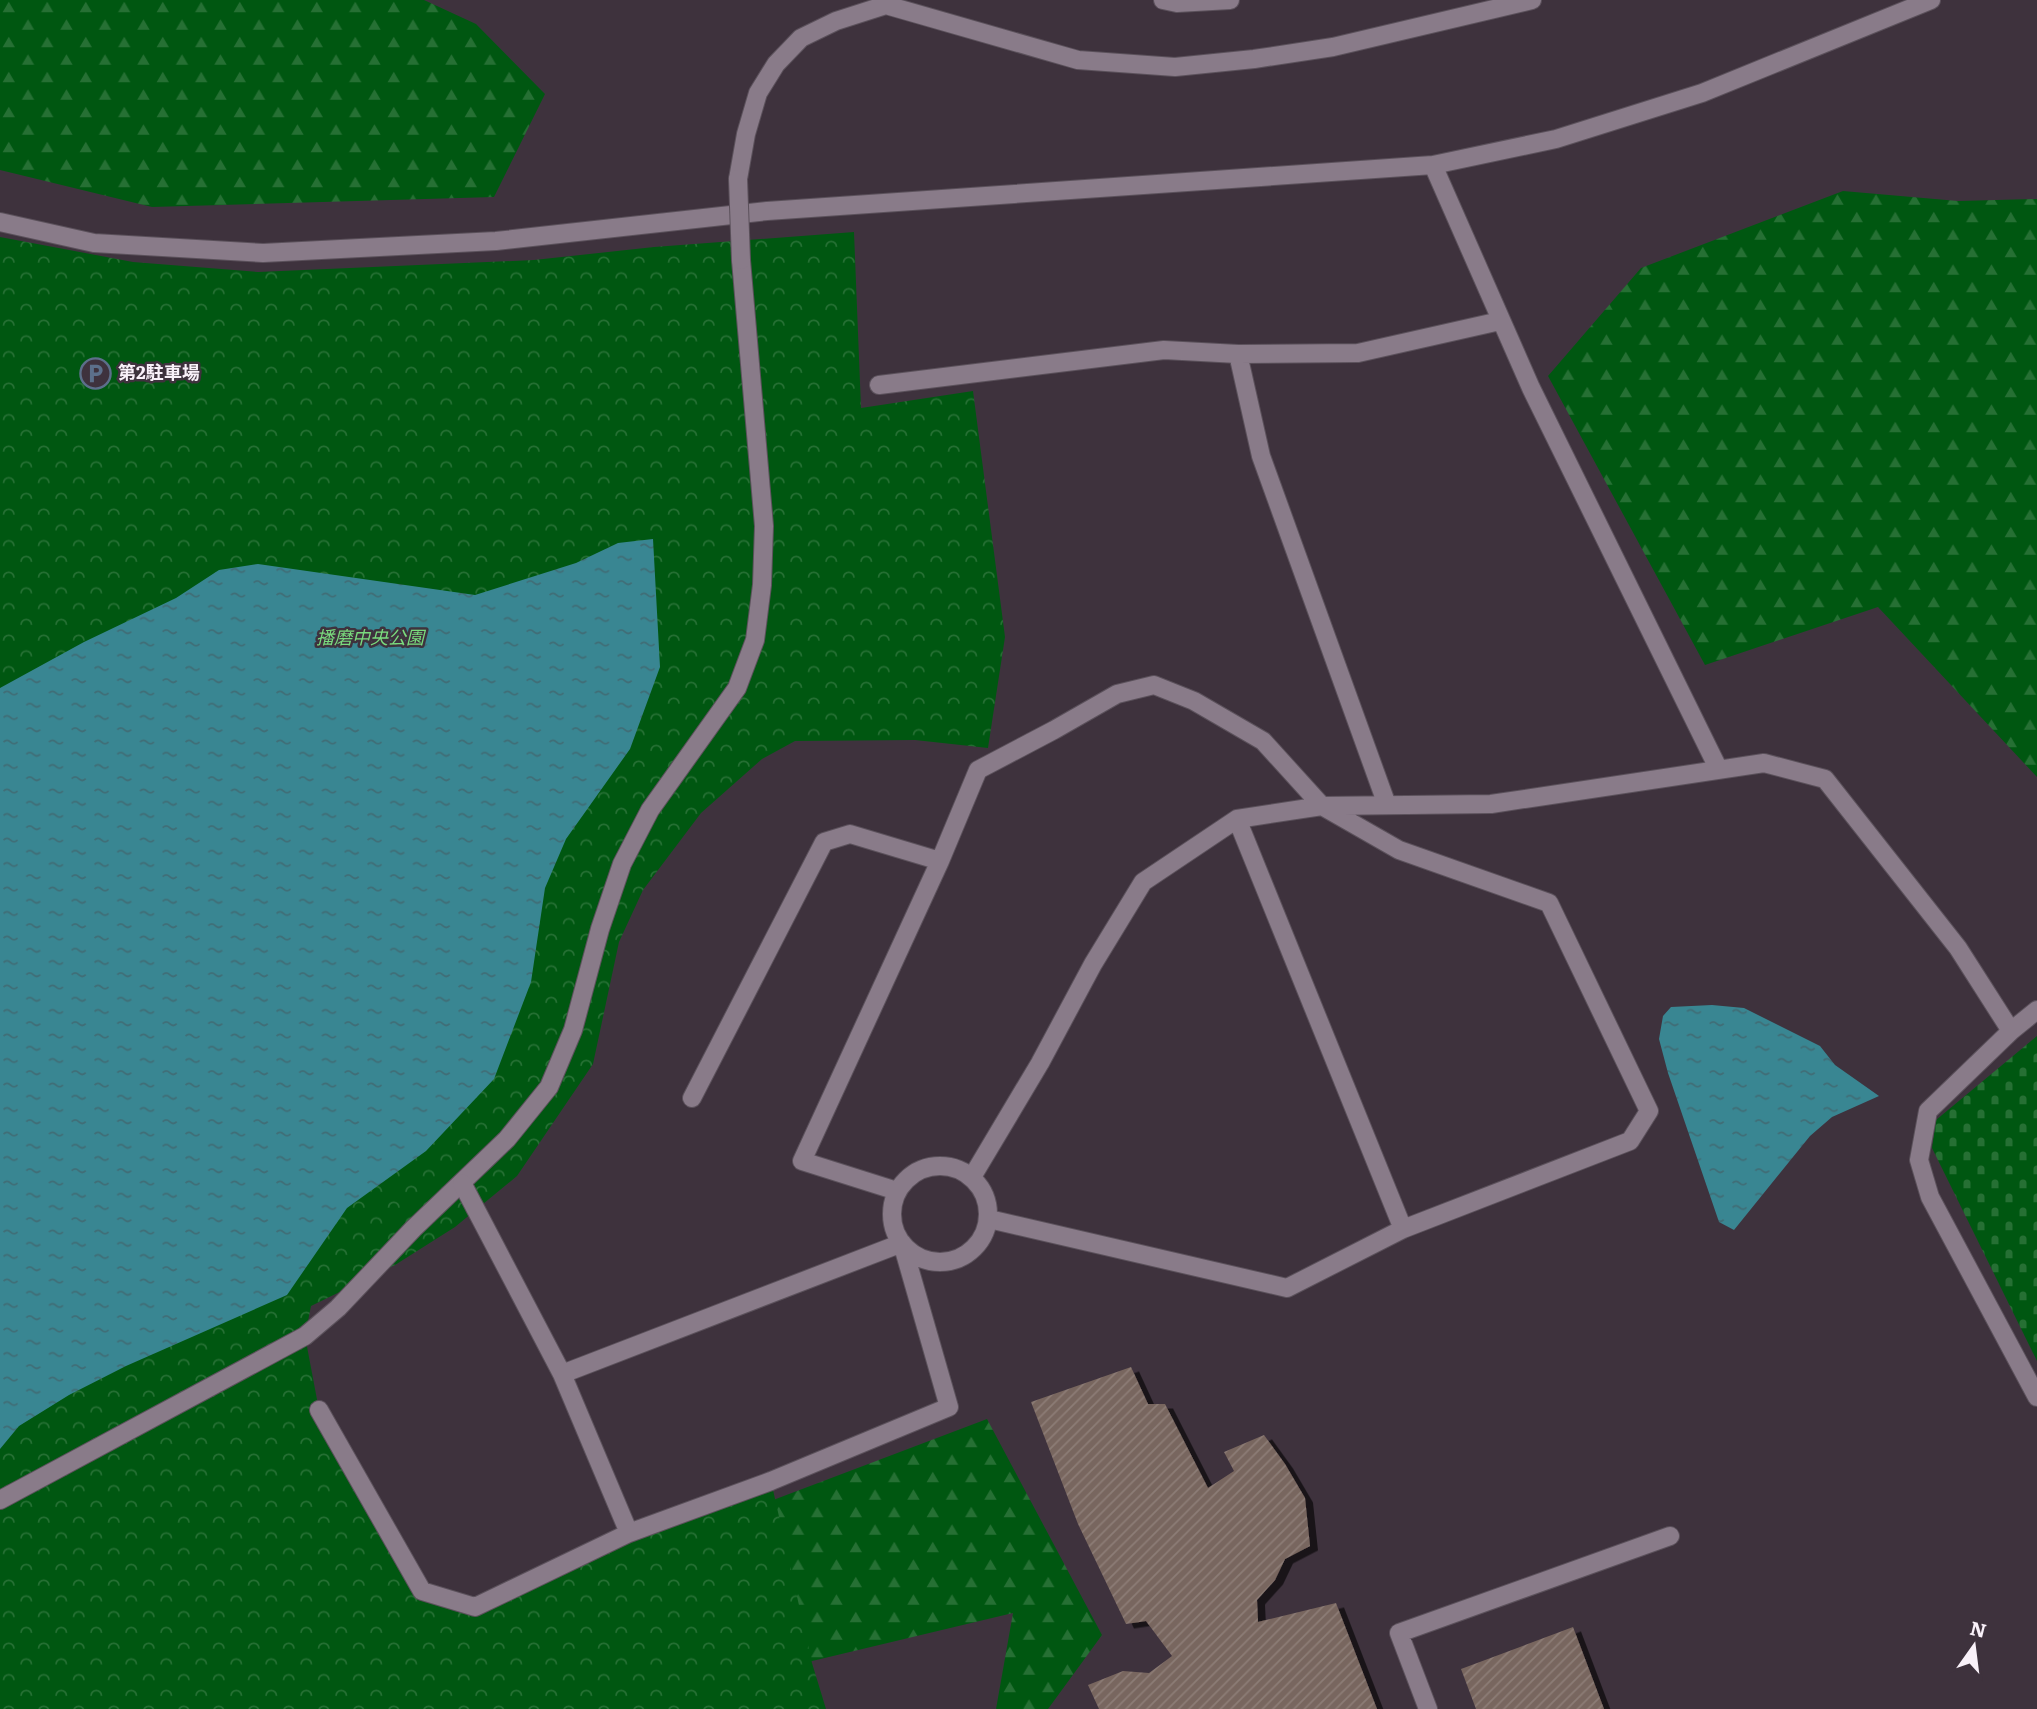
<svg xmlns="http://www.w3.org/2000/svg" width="2037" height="1709" font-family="Literata,'Noto Sans JP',serif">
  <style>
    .forest { fill: url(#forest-firs) }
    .cemetery { fill: url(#cemetery-stones) }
    .park { fill: url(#park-crowns) }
    .water { fill: url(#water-ripples) }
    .building { fill: url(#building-hatch); filter: url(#shadow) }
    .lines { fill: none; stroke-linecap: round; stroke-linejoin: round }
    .service-casing { stroke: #5b515b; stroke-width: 20 }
    .minor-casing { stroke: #5b515b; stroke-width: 20 }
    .service { stroke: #897b89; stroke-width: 18 }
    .minor { stroke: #897b89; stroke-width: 18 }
    .service-bridge-casing { stroke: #5b515b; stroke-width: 20; stroke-linecap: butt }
    .service-bridge { stroke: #897b89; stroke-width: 18 }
    .labels { text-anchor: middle; stroke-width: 5; stroke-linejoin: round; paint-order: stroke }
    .poi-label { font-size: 18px; font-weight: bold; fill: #f9f1f9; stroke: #3e323d; text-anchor: start }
    .park-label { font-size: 18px; font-style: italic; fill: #7adb7e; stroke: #3e323d }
  </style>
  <defs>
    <pattern id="forest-firs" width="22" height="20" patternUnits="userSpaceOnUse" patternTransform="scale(1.75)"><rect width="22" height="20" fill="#005711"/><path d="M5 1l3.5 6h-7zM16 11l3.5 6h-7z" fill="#267034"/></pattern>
    <pattern id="cemetery-stones" width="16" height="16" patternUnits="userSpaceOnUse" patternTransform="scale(1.75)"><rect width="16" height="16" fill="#005711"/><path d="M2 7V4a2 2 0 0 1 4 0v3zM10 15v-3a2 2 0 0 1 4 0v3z" fill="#267034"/></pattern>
    <pattern id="park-crowns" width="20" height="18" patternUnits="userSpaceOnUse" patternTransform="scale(1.75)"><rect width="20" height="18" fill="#005711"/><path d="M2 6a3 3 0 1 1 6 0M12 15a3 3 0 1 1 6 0" fill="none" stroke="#267034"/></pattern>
    <pattern id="water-ripples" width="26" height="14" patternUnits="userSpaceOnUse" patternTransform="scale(1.75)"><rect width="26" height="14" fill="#398692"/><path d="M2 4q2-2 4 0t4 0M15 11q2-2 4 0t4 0" fill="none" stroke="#406d76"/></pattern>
    <pattern id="building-hatch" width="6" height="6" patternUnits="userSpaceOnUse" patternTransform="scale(1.75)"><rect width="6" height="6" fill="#78665e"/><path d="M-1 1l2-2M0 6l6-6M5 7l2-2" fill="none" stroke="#8c7c76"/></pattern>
    <filter id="shadow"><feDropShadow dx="8" dy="4.5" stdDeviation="0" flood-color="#0009"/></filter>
  </defs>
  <rect width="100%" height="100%" fill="#3e323d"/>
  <path class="forest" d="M 0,0 L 424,0 L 476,24 L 545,94 L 494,197 L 152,207 L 0,170 Z
    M 1843,191 L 1958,201 L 2037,199 L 2037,777 L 1878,607 L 1705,665 L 1548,376 L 1641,268 Z
    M 987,1419 L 1102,1635 L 1048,1709 L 996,1709 L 1013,1613 L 612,1709 L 34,1709 L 0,1609 L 359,1657 Z"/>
  <path class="cemetery" d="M 2037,1036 L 2037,1361 L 1932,1148 L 1936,1120 Z"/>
  <path class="park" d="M 854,232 L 861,408 L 973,391 L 1005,637 L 988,748 L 915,740 L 795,741 L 762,759 L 701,813 L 643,890 L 619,942 L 593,1064 L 517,1176 L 455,1227 L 395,1265 L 311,1306 L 305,1336 L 319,1410 L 423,1591 L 475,1606 L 771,1481 L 812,1663 L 826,1709 L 0,1709 L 0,237 L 133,262 L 258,272 L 534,260 L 654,247 Z"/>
  <path class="water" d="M 653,539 L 660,667 L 630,749 L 566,839 L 545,888 L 531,982 L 494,1079 L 426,1151 L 347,1208 L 287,1295 L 126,1366 L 69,1395 L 19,1426 L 0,1449 L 0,688 L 84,642 L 176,598 L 219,570 L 258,564 L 475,595 L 576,563 L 618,543 Z
    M 1712,1005 L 1744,1008 L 1820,1046 L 1835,1065 L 1879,1096 L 1832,1117 L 1810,1136 L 1734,1230 L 1719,1222 L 1668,1073 L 1659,1039 L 1663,1016 L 1671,1007 Z"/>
  <path class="building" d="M 1131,1367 L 1148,1404 L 1165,1404 L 1208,1488 L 1234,1471 L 1224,1452 L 1264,1435 L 1285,1464 L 1305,1498 L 1310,1546 L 1285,1559 L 1275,1580 L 1257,1600 L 1258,1622 L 1336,1603 L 1377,1709 L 1099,1709 L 1088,1685 L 1123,1671 L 1149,1673 L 1172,1656 L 1146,1621 L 1126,1624 L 1078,1524 L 1031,1402 Z
    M 1573,1627 L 1604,1709 L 1476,1709 L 1461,1669 Z"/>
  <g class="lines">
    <defs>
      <path id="service" d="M 1163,0 L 1177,3 L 1230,0
        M 738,179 L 746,134 L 758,93 L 776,64 L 801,38 L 836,21 L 886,5 L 1078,60 L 1175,67 L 1254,59 L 1333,47 L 1532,0
        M 0,1500 L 305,1336 L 338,1308 L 413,1229 L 507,1139 L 549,1087 L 573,1030 L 600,929 L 622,864 L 650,810 L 737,688 L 755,640 L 762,585 L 764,526 L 741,260"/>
      <path id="minor" d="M 1433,165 L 1531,388 L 1718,768
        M 0,222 L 94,243 L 263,253 L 496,241 L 767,211 L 1433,165 L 1556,139 L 1702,93 L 1931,0
        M 1238,354 L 1261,456 L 1387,805
        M 879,385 L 1164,350 L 1238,354 L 1358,353 L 1500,321
        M 2011,1031 L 2037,1010
        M 692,1098 L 824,842 L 850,834 L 940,861
        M892 1214a48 48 0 1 1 96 0a48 48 0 1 1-96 0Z
        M 972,1177 L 1040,1063 L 1093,964 L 1143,882 L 1237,819 L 1322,806 L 1491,804 L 1764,763 L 1825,779 L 1958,948 L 2011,1031 L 1928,1111 L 1919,1160 L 1930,1197 L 2037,1397
        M 897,1191 L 802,1161 L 940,861 L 978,770 L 1054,730 L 1117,694 L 1154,685 L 1194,701 L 1263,741 L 1322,806 L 1399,850 L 1549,903 L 1649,1111 L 1630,1141 L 1403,1229
        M 989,1219 L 1287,1288 L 1403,1229 L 1237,819
        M 562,1374 L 902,1243 L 949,1407 L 771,1481 L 629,1533
        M 319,1410 L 422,1591 L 475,1607 L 629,1533 L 562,1374 L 462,1183
        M 1428,1709 L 1399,1633 L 1670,1536"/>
    </defs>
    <use href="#service" class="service-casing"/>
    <use href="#minor" class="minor-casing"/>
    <use href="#service" class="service"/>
    <use href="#minor" class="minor"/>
    <defs>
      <path id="service-bridge" d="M 738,179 L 741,260"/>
    </defs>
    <use href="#service-bridge" class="service-bridge-casing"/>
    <use href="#service-bridge" class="service-bridge"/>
  </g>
  <defs>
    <symbol id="parking-ring" viewBox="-11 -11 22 22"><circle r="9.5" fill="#3e323d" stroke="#5c6f8a" stroke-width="1.5"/><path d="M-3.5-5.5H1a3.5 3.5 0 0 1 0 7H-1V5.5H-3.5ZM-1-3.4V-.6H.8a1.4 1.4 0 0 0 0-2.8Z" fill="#5c6f8a"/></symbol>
  </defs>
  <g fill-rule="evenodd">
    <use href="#parking-ring" x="78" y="356" width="35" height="35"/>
  </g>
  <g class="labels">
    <g class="poi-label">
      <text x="118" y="379">第2駐車場</text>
    </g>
    <g class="park-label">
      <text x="370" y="644">播磨中央公園</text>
    </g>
  </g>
  <g transform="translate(1974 1646) rotate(14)" stroke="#3e323d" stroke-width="5" paint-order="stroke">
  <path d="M0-5L12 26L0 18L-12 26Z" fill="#f9f1f9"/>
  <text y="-10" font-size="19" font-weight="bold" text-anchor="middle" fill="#f9f1f9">N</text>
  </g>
</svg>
